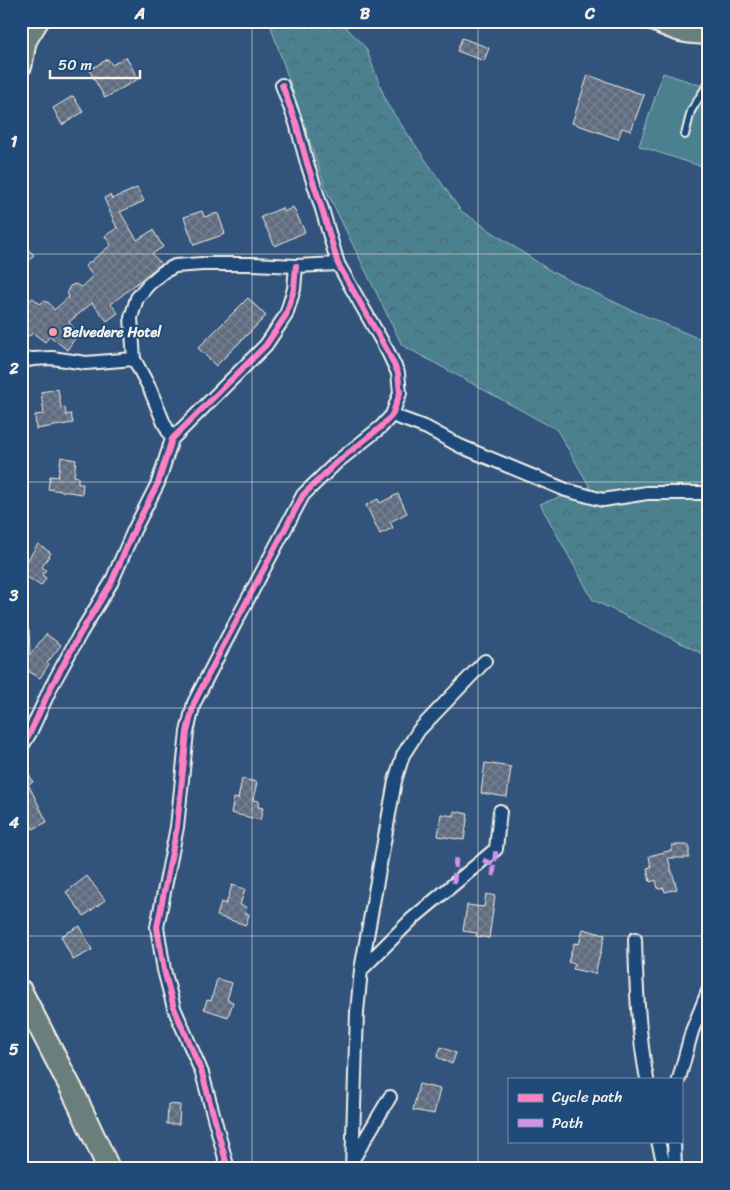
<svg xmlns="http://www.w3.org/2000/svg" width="730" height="1190" font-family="Sriracha,sans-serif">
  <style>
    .forest { fill: url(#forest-crowns); stroke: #a0b9bc }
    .pitch { fill: #4c818f; stroke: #a0b9bc }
    .building { fill: url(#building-cross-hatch); stroke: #f4f1e8 }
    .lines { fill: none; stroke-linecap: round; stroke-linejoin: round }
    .service-casing { stroke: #f4f1e8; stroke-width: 10 }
    .minor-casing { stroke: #f4f1e8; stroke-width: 16 }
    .primary-casing { stroke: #f4f1e8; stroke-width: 24 }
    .trunk-casing { stroke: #f4f1e8; stroke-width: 25 }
    .service { stroke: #1f4a7a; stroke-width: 6 }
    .minor { stroke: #1f4a7a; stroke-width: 12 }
    .primary { stroke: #6b7f7c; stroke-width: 20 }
    .trunk { stroke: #6b7f7c; stroke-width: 21 }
    .quiet { stroke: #d193ec; stroke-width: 5; stroke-dasharray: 10 5; stroke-linecap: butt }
    .cycleway-casing { stroke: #1f4a7a; stroke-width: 9 }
    .cycleway { stroke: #ff80c0; stroke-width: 6 }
    .grid { fill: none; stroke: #f4f1e8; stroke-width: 1; stroke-opacity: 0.55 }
    .poi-dot { fill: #ff9aa2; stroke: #1f4a7a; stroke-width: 2 }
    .labels { text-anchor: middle; stroke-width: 4; stroke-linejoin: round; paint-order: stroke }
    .poi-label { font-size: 14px; font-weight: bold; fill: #f4f1e8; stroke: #1f4a7a; text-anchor: start }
    .neatline { fill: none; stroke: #f4f1e8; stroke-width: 2 }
    .grid-label { font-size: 16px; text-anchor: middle; font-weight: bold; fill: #f4f1e8 }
  </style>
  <defs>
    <pattern id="forest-crowns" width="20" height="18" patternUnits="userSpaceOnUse" patternTransform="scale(1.25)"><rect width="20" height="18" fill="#4c818f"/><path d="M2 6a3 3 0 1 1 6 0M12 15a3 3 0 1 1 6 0" fill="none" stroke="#4b676e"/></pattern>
    <pattern id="building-cross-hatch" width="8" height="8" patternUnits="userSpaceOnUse" patternTransform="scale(1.25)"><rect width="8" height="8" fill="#5f6c7f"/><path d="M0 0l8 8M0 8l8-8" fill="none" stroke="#778191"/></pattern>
  </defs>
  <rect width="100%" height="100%" fill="#32547c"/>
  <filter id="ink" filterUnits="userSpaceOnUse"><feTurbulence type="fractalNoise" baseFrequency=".02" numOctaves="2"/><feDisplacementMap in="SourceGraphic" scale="10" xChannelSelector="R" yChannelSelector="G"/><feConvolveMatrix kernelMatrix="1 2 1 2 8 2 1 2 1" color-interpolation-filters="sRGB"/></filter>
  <g filter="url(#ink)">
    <path class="forest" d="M 269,21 L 340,21 L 366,48 L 387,104 L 461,211 L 552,272 L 627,308 L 695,337 L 709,339 L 709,657 L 593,600 L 540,504 L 590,487 L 557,430 L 402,345 L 327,192 Z"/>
    <path class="pitch" d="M 663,73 L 709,88 L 709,169 L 639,146 Z"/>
    <path class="building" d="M 462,38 L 489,48 L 484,61 L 457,51 Z
      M 126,57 L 138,79 L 105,98 L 89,70 L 108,59 L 112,65 Z
      M 588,75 L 644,95 L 631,131 L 622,128 L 618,139 L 572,123 Z
      M 73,96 L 83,112 L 62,125 L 53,108 Z
      M 137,188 L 144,201 L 120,212 L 137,240 L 153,230 L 163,247 L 152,254 L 161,264 L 111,304 L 118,313 L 107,321 L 92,303 L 69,322 L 78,334 L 67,350 L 50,336 L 45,342 L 33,333 L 29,336 L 24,334 L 21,330 L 23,325 L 21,324 L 21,305 L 27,297 L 30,300 L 33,298 L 40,304 L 44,301 L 49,303 L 54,310 L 69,297 L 67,292 L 70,286 L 75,284 L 81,287 L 93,276 L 85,266 L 111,245 L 105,236 L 117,228 L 104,198 L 110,195 L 112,199 Z
      M 293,207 L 305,232 L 275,246 L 261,217 L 282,208 L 284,212 Z
      M 202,211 L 204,217 L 218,213 L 225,234 L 194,245 L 184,217 Z
      M 21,243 L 34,255 L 21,270 Z
      M 248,298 L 266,316 L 216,366 L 198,348 Z
      M 58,389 L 61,408 L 65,407 L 66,415 L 71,414 L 73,423 L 36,429 L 35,415 L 44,414 L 41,392 Z
      M 61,457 L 76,460 L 74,476 L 78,477 L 78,484 L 83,484 L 82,494 L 48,489 L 50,476 L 58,477 Z
      M 398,494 L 407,513 L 390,522 L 393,528 L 380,534 L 366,505 L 378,499 L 380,503 Z
      M 38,544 L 51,553 L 42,567 L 46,570 L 42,575 L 46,578 L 41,586 L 21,573 L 21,557 L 27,561 Z
      M 21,630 L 29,630 L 30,655 L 46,634 L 61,645 L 47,663 L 49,664 L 40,678 L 21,667 Z
      M 21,758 L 33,782 L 28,784 L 47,822 L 33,829 L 21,805 Z
      M 485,763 L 511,767 L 507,797 L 481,793 Z
      M 242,779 L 257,782 L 253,800 L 259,801 L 258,807 L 263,808 L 260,820 L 231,813 L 234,798 L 238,799 Z
      M 454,811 L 468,814 L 464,840 L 438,836 L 441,814 L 454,816 Z
      M 672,845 L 689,845 L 689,858 L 668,858 L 677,889 L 665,892 L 664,888 L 658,889 L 656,880 L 650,882 L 647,868 L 651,867 L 649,856 L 672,850 Z
      M 87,876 L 105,900 L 84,916 L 66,892 Z
      M 232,885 L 245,889 L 240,905 L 246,907 L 245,913 L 249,914 L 246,925 L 217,916 L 221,902 L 226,904 Z
      M 486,894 L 495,896 L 489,938 L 476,936 L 477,933 L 463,931 L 467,905 L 484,907 Z
      M 80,926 L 92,950 L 73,960 L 61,936 Z
      M 583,929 L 605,935 L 595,974 L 573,969 L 575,964 L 568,962 L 574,943 L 579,944 Z
      M 217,979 L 232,983 L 227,1000 L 233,1002 L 228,1017 L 204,1009 L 207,1000 L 211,1001 Z
      M 441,1047 L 456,1053 L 452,1064 L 437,1057 Z
      M 419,1084 L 440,1089 L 434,1114 L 413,1110 Z
      M 168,1104 L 180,1105 L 179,1124 L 167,1124 Z"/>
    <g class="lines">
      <defs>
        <path id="service" d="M 685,135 L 691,111 L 709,82"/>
        <path id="minor" d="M 21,361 L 33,359 L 52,358 L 86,363 L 134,359
          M 392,415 L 427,428 L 460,446 L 566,490 L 603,500 L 647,493 L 709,493
          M 172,439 L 163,421 L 150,389 L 134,359 L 131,318 L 137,298 L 148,285 L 163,272 L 175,266 L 202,264 L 253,264 L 296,266 L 338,264
          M 21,748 L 30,733 L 51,687 L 80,634 L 111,583 L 134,530 L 158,483 L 172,439 L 266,345 L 286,315 L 294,289 L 296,266
          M 635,939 C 636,985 638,1033 647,1079
          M 361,970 L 412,919 L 496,849 L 500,811
          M 679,1079 L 692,1031 L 709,989
          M 658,1141 L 665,1169
          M 674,1141 L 675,1169
          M 355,1156 L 390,1097
          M 228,1169 L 202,1073 L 174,1008 L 164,970 L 157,927 L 177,827 L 187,732 L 194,703 L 222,648 L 303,495 L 337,462 L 381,427 L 392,415 L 400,393 L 398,373 L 388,352 L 338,264 L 322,209 L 307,163 L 296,123 L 282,85
          M 352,1169 L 357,1012 L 361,970 L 395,781 L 403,755 L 419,730 L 485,661"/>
        <path id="primary" d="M 655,21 C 676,30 685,35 709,33
          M 25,42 L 38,21"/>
        <path id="trunk" d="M 21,65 L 25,42 L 24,21
          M 21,991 L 75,1096 L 109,1169"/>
      </defs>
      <use href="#service" class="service-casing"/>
      <use href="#minor" class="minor-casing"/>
      <use href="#primary" class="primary-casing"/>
      <use href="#trunk" class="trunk-casing"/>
      <use href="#service" class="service"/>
      <use href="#minor" class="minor"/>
      <use href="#primary" class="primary"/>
      <use href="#trunk" class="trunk"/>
      <path class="quiet" d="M 483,860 L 494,865
        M 493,876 L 496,849
        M 454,883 L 456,857"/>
      <defs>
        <path id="cycleway" d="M 21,748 L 30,733 L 51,687 L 80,634 L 111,583 L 134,530 L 158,483 L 172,439 L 266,345 L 286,315 L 294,289 L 296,266
          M 228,1169 L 202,1073 L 174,1008 L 164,970 L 157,927 L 177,827 L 187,732 L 194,703 L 222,648 L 303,495 L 337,462 L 381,427 L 392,415 L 400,393 L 398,373 L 388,352 L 338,264 L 322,209 L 307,163 L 296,123 L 282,85"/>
      </defs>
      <use href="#cycleway" class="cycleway-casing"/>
      <use href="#cycleway" class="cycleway"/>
    </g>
  </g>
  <path class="grid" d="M 252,21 L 252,1169M 478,21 L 478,1169M 21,254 L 709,254M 21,482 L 709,482M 21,708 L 709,708M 21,936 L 709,936"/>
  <circle class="poi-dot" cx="53" cy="332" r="5"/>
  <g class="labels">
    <g class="poi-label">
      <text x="63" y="337">Belvedere Hotel</text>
    </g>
  </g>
  <rect width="730" height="1190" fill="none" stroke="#1f4a7a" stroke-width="55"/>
  <rect x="508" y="1078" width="175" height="65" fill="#1f4a7a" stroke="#748da6"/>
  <rect x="518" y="1094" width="25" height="8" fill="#ff80c0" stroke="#748da6"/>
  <text x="552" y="1102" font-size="15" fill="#f4f1e8">Cycle path</text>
  <rect x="518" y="1119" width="25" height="8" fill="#d193ec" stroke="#748da6"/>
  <text x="552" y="1128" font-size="15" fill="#f4f1e8">Path</text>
  <path d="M50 70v8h90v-8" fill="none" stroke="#f4f1e8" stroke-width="2.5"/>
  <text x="58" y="70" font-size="15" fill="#f4f1e8" stroke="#1f4a7a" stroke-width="4" paint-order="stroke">50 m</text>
  <rect x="28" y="28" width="674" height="1134" class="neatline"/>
  <g class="grid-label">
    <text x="140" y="19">A</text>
    <text x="365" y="19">B</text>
    <text x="590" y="19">C</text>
    <text x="14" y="147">1</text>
    <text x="14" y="374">2</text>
    <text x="14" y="601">3</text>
    <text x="14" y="828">4</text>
    <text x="14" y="1055">5</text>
  </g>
</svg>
